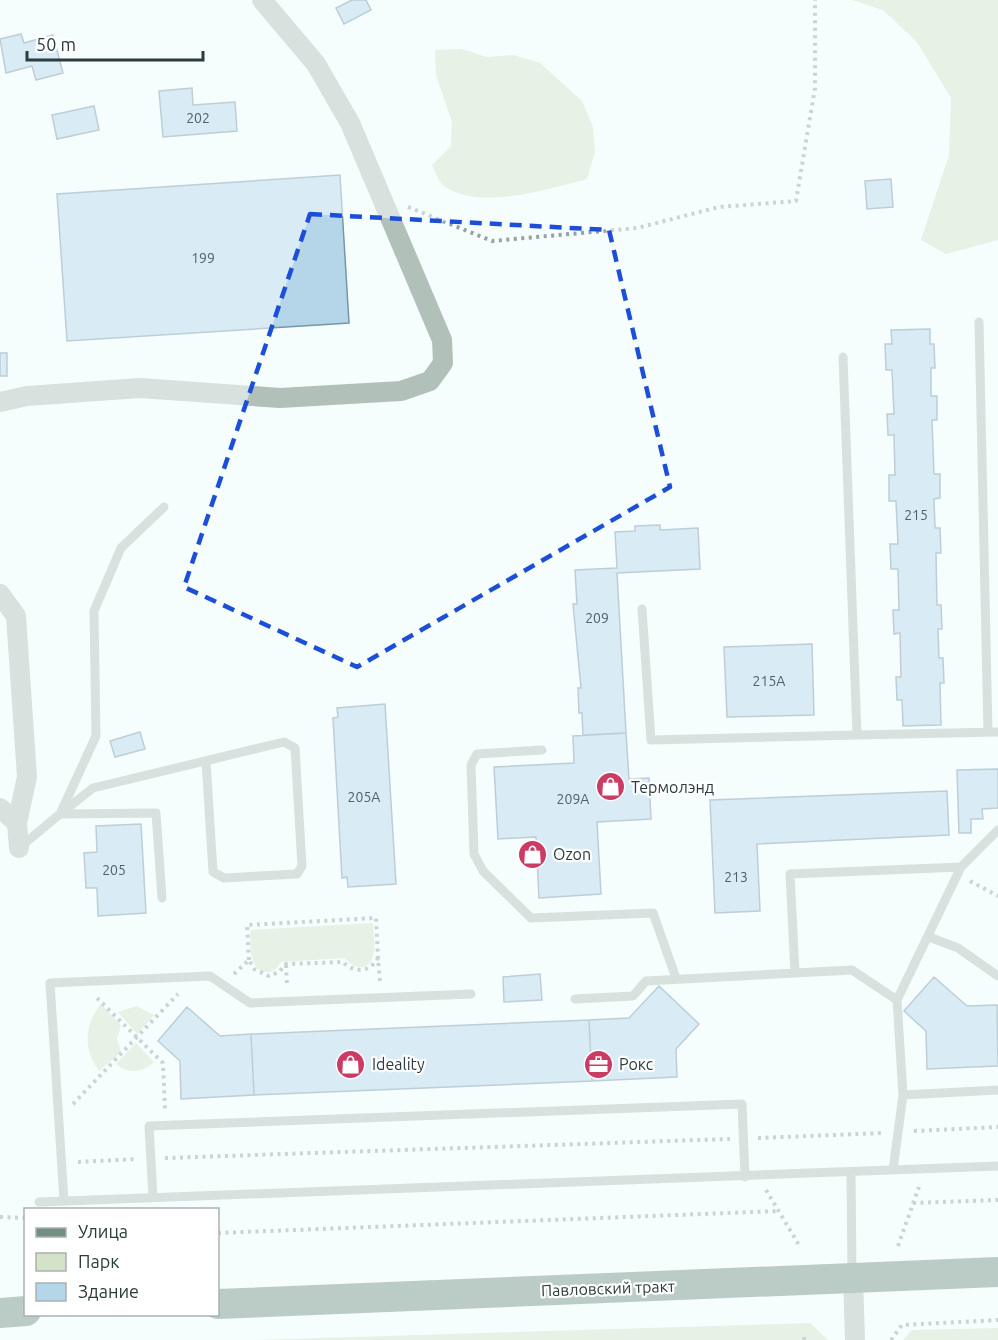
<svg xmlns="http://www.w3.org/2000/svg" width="998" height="1340" font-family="Ubuntu,sans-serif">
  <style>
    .green { fill: #d4e3c8 }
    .building { fill: #b5d6e9; stroke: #7796a8; stroke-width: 1.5 }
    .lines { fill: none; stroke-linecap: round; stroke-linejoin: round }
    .path { stroke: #96a2a2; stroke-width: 4; stroke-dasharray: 3 4.5; stroke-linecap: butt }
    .lane { stroke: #b1c0b9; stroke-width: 9 }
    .street { stroke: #b1c0b9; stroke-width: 20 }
    .primary { stroke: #738f81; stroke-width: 30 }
    .marked { fill: none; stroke: #1d4ed8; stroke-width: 4.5; stroke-dasharray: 12 8; stroke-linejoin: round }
    .labels { text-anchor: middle; stroke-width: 4.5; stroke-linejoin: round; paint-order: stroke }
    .number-label { font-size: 14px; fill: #4e6267 }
    .poi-label { font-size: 16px; fill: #2b3c3c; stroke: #fff; text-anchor: start }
    .street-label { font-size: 16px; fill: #2b3c3c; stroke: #fff }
  </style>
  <rect width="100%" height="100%" fill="#f5fdfd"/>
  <path class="green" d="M 852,0 L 998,0 L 998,240 L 946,254 L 921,240 L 949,155 L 951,98 L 917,42 L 883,10 Z
    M 462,49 L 487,57 L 513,55 L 540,63 L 582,101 L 593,127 L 595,152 L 587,179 C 548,189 477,212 443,185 C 438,181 435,171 432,165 L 451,146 L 452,122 L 436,75 L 435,50 Z
    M 373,923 C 373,936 380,964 362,967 C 355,968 350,964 345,958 L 281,962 C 277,968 274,973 266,972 C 248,971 251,942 250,930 Z
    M 101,1004 L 121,1025 L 117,1039 L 121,1052 L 99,1071 C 83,1049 84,1025 101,1004 Z
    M 137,1006 L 154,1015 L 137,1034 L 118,1012 Z
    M 136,1043 L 154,1062 C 142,1073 128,1074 116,1064 Z
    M 810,1323 L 828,1340 L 253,1340 Z
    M 998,1328 L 998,1340 L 903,1340 L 912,1330 Z"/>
  <path class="building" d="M 352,0 L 366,0 L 371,10 L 344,24 L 336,8 Z
    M 21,34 L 24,43 L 53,35 L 63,73 L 36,80 L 32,66 L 6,73 L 0,39 Z
    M 192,88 L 193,105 L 235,102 L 237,131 L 163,137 L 159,91 Z
    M 94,106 L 99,130 L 57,139 L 52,115 Z
    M 340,175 L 349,323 L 67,341 L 57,194 Z
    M 891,179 L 893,207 L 867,209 L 865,181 Z
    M 930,329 L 930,344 L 934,344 L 935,368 L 931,368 L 931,396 L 937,396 L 937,420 L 932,420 L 934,474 L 940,474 L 940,498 L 934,499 L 935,528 L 940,528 L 941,553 L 936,553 L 937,605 L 941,605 L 942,629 L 938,629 L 939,658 L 943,658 L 944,683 L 940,683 L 941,725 L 903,726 L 902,700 L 897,700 L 896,677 L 901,677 L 900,633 L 894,634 L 893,610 L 899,610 L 898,569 L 891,569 L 890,544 L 898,544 L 896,501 L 889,501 L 889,475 L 895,475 L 894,435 L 888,435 L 887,414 L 894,414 L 892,370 L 886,370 L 885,344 L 892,344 L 891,330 Z
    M 0,353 L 7,353 L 7,376 L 0,376 Z
    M 660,525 L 660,530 L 698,528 L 700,569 L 617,573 L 626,733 L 583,735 L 582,713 L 579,713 L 578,688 L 581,688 L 573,604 L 577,604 L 575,570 L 617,568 L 615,532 L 635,531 L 635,526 Z
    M 812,644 L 814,715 L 727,717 L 724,647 Z
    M 385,704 L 396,884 L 348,887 L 347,877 L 342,878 L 333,718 L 338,717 L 337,708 Z
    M 140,732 L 145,749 L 115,757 L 110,741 Z
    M 626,733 L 629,779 L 649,778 L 651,819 L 597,822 L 601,894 L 539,898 L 536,837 L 498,839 L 494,767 L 574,763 L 573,736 Z
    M 998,769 L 998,808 L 982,809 L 983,819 L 971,819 L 971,833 L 959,833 L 957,770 Z
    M 947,791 L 949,835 L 757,844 L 760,911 L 715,913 L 710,800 Z
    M 141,824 L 146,913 L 98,916 L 97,888 L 86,888 L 84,853 L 97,852 L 96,826 Z
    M 540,974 L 542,1000 L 504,1002 L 503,977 Z
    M 934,977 L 967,1006 L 997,1005 L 998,1066 L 927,1069 L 926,1031 L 904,1011 Z
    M 659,986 L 699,1024 L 676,1049 L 677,1077 L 592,1081 L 589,1020 L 629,1018 Z
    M 187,1007 L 220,1036 L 251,1034 L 254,1095 L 181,1099 L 180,1061 L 158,1041 Z
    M 589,1020 L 592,1081 L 254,1095 L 251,1034 Z"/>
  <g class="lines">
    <path class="path" d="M 408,207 L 492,241 L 637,228 L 719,207 L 796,201 L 815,88 L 815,0
      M 970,881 L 998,896
      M 249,960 L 247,925 L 376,918 L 378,958
      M 286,965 L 287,987
      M 234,974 L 249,960 L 254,969 L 269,976 L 279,972 L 286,964 L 343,962 C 354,973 369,973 378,958 L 380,982
      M 97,998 L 163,1063 L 165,1110
      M 73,1104 L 178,994
      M 914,1131 L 998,1127
      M 758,1138 L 883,1133
      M 165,1158 L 730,1139
      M 78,1162 L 136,1159
      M 766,1190 L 799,1245
      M 913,1203 L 998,1200
      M 0,1217 L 26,1218
      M 218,1233 L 778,1211
      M 898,1246 L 919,1187
      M 804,1340 L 805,1334
      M 891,1340 L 902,1325 L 998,1320"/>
    <path class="lane" d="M 979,322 L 988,732
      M 843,357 L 857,735 L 998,732
      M 642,609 L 651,740 L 857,735
      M 542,750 L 477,754 L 471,765 L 474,854 L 483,871 L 531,918 L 653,913 L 676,978
      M 61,812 L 96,736 L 94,611 L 121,548 L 164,507
      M 60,814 L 93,788 L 284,742 L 295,748 L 302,866 L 297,874 L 224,878 L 213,872 L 206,761
      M 19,848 L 60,814 L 156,813 L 162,898
      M 929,937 L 958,948 L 998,976
      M 795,973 L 790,874 L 961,867
      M 575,999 L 633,996 L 646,981 L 852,970 L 897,1000
      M 903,1095 L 998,1090
      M 893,1170 L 903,1095 L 897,1000 L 961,867 L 998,830
      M 851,1172 L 852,1273
      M 153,1197 L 149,1126 L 742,1104 L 745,1177
      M 64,1201 L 50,983 L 210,976 L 250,1003 L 471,994
      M 39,1202 L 998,1166"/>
    <path class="street" d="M 0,402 L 27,396 L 140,388 L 280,398 L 401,391 L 430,381 L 443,363 L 442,340 L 350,123 L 316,64 L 262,0
      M 0,594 L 16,616 L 27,777 L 17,823 L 19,848
      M 0,808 L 17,823
      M 853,1278 L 855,1340"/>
    <path class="primary" d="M 218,1304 L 998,1272
      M 0,1313 L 26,1311"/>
  </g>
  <path d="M0 0H998V1340H0ZM 310,214 L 609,230 L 670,487 L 357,667 L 184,587 Z" fill="#f5fdfd" fill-opacity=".55" fill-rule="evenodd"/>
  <path class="marked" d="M 310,214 L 609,230 L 670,487 L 357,667 L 184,587 Z"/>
  <defs>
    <symbol id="shop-disc" viewBox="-11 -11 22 22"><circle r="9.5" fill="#ca3c63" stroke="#fff"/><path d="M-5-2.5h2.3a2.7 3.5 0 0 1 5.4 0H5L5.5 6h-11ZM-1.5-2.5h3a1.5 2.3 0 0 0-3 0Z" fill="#fff"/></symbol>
    <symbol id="office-disc" viewBox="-11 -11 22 22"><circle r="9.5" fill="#ca3c63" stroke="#fff"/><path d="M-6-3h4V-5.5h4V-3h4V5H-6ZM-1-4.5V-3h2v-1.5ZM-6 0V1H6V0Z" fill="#fff"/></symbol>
  </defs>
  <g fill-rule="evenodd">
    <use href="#shop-disc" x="594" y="770" width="33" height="33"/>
    <use href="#shop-disc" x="516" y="838" width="33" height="33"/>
    <use href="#shop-disc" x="334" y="1048" width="33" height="33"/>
    <use href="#office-disc" x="582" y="1048" width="33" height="33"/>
  </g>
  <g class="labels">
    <g class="number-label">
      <text x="198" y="123">202</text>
      <text x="203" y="263">199</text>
      <text x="916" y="520">215</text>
      <text x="597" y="623">209</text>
      <text x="769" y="686">215А</text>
      <text x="364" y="802">205А</text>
      <text x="573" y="804">209А</text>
      <text x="114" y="875">205</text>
      <text x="736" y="882">213</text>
    </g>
    <g class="poi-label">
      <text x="631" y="793">Термолэнд</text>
      <text x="553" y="860">Ozon</text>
      <text x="372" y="1070">Ideality</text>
      <text x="619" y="1070">Рокс</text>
    </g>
    <g class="street-label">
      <text transform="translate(608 1288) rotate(-2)" y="6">Павловский тракт</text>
    </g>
  </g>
  <rect x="24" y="1208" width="195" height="108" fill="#ffffff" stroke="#aab1b1" stroke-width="1.5"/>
  <rect x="36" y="1228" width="30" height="9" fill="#738f81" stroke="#aab1b1" stroke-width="1.5"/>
  <text x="78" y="1238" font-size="18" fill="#2b3c3c">Улица</text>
  <rect x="36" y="1253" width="30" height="18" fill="#d4e3c8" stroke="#aab1b1" stroke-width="1.5"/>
  <text x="78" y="1268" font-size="18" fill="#2b3c3c">Парк</text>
  <rect x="36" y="1283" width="30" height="18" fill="#b5d6e9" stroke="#aab1b1" stroke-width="1.5"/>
  <text x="78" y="1298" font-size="18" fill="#2b3c3c">Здание</text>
  <path d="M27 51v9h176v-9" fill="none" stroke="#2b3c3c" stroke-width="3"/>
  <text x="36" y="51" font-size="18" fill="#2b3c3c" stroke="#ffffff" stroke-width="4.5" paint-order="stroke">50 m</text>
</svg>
